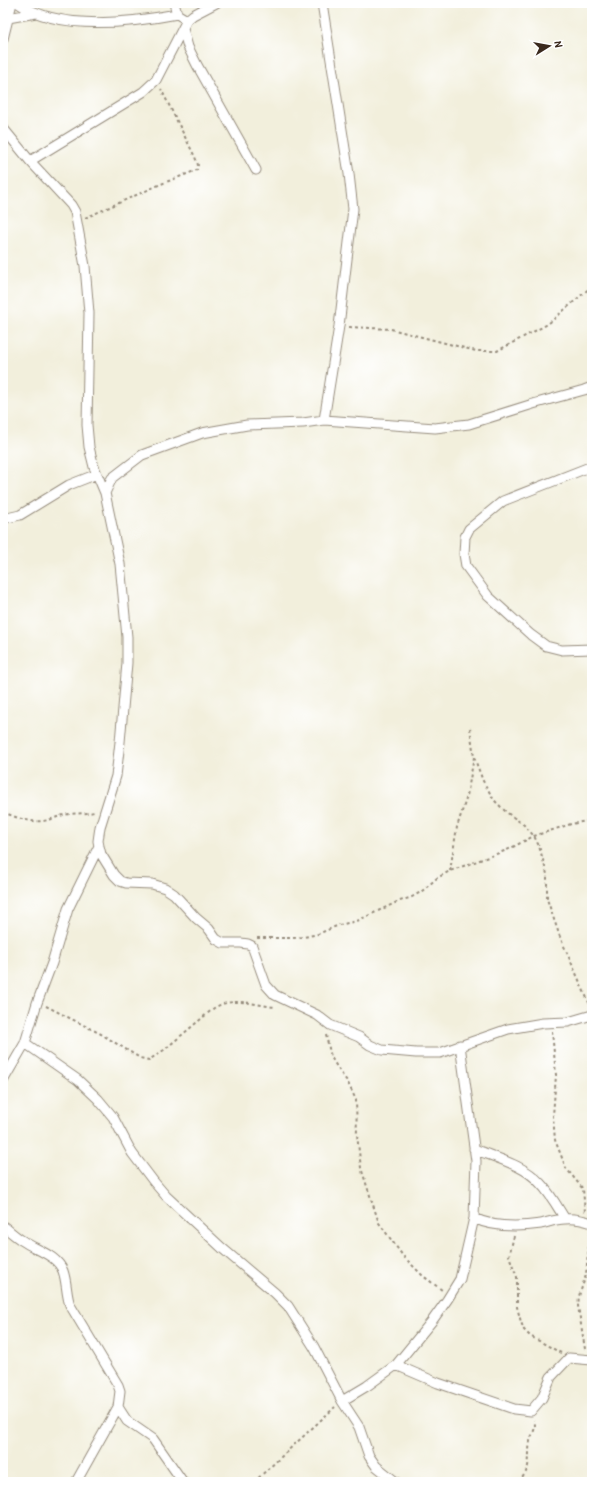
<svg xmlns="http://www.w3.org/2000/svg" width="595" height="1485" font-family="'Patrick Hand',sans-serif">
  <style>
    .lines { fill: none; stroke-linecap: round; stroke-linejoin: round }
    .street-casing { stroke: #968c7d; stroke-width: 11 }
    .path { stroke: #968c7d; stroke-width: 2; stroke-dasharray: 3 3; stroke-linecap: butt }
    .street { stroke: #fff; stroke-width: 9 }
  </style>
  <rect width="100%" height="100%" fill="#fff"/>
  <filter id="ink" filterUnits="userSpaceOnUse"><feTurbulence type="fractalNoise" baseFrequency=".025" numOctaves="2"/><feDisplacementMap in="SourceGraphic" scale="8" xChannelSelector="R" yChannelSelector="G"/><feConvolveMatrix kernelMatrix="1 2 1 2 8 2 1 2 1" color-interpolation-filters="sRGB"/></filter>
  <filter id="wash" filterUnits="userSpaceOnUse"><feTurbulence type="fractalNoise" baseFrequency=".012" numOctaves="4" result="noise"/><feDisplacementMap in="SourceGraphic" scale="16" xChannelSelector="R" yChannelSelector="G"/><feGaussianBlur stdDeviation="0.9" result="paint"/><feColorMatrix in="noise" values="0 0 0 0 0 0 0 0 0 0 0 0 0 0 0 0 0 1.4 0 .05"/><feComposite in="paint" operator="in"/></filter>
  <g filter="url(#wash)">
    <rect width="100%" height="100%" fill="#f2efdc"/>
  </g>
  <g filter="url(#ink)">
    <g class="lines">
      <defs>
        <path id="street" d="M 18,3 C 59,32 130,23 177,14 L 187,20
          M 174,3 L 177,14
          M 322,3 L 349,174 L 353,209 L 339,326 L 324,420
          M 8,18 L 36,13
          M 183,29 L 188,47 L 197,65 L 256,170
          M 3,39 L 12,3
          M 3,128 L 30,161 L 71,205 L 75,212 L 85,266 L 89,313 L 87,425 L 89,447 L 94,467 L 105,493 L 120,564 L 127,637 L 127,663 L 120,742 L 116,776 L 100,827 L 98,841 L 99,846 L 101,854 L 114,875 L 120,881 L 126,883 L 152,884 L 165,888 L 174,894 L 196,918 L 209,929 L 216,939 L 223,943 L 241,943 L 248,944 L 252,946 L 266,985 L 275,995 L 317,1015 L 330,1025 L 359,1037 L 370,1045 L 382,1050 L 416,1053 L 440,1053 L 508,1029 L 543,1023 L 568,1022 L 592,1015
          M 30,161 L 143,92 L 156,80 L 187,20 L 193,15 L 216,3
          M 592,466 L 503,501 L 469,529 L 465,537 L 464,554 L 466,566 L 488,596 L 531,635 L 546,646 L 562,650 L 592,649
          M 105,493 L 112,478 L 142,455 L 202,433 L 247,425 L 303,423 L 324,420 L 435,428 L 469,424 L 533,404 L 584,390 L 592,387
          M 3,519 L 20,515 L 69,485 L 97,474
          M 25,1043 L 78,1080 L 98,1099 L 113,1117 L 132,1153 L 154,1182 L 166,1196 L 222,1248 L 275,1293 L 288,1306 L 314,1347 L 342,1401 L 359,1427 L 369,1456 L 376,1466 L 396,1482
          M 3,1081 L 25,1043 L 37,1003 L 52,963 L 68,909 L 99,846
          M 474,1149 C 496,1158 524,1165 540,1183 C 550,1193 557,1206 565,1219
          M 474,1218 C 494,1228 519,1227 541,1224 C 549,1222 557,1219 565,1219 C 574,1218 583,1220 592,1223
          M 3,1226 C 10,1231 16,1237 23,1241 C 36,1250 57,1255 63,1271 C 67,1282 66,1294 70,1305 L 118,1385 L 120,1391 L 118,1407 L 76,1482
          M 396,1365 L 438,1383 L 514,1409 L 531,1411 L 542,1398 L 551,1377 L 569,1358 L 592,1360
          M 342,1401 L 367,1386 L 396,1365 L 432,1321 L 447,1300 L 460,1279 L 474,1218 L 476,1161 L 460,1045
          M 118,1407 L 127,1421 L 153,1439 L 183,1482"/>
      </defs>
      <use href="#street" class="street-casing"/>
      <path class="path" d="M 85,218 L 161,184 L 197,170 L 198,165 L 195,157 L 161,89
        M 349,327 L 391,329 L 476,351 L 497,351 L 548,324 L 592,286
        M 470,728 L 474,757 L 483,781 L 494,800 L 506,812 L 524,825 L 534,836 L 539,846 L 547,874 L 547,899 L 560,937 L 590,1005
        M 3,812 C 17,818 33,824 48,820 C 56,818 61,815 69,814 C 77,813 86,814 94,812
        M 450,871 L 457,827 L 467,796 L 474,757
        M 257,938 L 293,938 L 304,937 L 318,934 L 339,925 L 357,921 L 397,902 L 412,897 L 421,892 L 437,878 L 450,871 L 507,850 L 534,836 L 571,824 L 592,820
        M 46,1006 L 101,1034 L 140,1058 L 149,1060 L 164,1050 L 214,1008 C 234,996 254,1005 275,1007
        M 552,1031 L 556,1075 L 553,1116 L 555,1140 L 566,1168 L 583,1189 L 585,1212
        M 326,1035 L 331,1057 L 340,1072 L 347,1081 L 356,1100 L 357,1135 L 361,1168 L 379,1223 L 403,1256 L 423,1276 L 442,1290
        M 514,1236 L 509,1256 L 517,1277 L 517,1307 L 521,1322 L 524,1330 L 530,1336 L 561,1353
        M 585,1349 L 578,1306 L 579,1296 L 586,1275 L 590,1232
        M 254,1482 L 335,1407
        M 518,1482 C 533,1468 527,1459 530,1441 C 532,1433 537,1429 534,1420"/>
      <use href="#street" class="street"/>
    </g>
  </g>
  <rect width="595" height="1485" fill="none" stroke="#fff" stroke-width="16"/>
  <g transform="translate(549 46) rotate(79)" stroke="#ffffff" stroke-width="3" paint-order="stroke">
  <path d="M0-3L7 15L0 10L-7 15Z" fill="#3b2a1e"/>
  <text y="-6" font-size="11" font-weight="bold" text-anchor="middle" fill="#3b2a1e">N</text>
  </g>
</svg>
